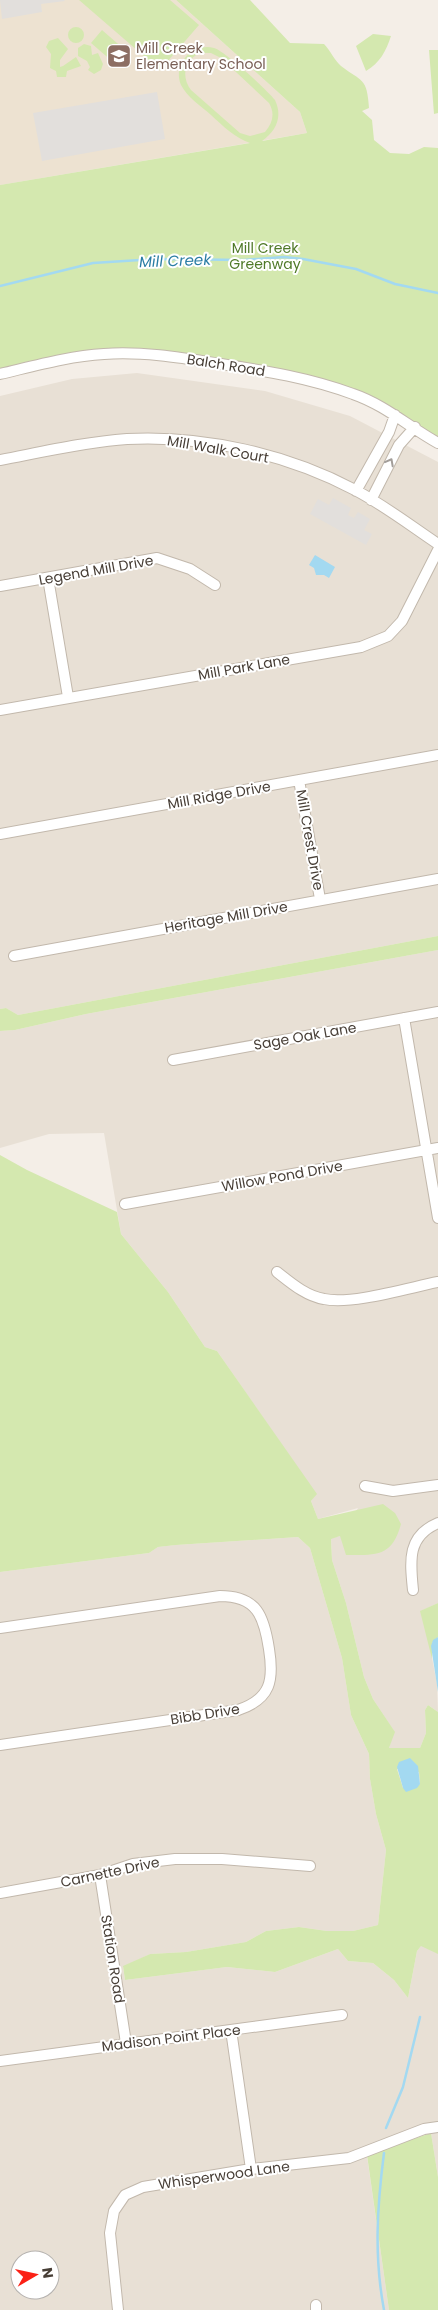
<svg xmlns="http://www.w3.org/2000/svg" width="438" height="2310" font-family="Poppins,sans-serif">
  <style>
    .residential { fill: #e8e0d5; fill-rule: evenodd }
    .education { fill: #ede2d1 }
    .green { fill: #d4e8af; fill-rule: evenodd }
    .parking { fill: #e2dfdc }
    .water { fill: #a3d9f1 }
    .lines { fill: none; stroke-linecap: round; stroke-linejoin: round }
    .stream { stroke: #a3d9f1; stroke-width: 2.5 }
    .minor-casing { stroke: #c2b8ac; stroke-width: 12 }
    .minor { stroke: #fff; stroke-width: 10 }
    .oneway { stroke: #a39e9a }
    .labels { text-anchor: middle; stroke-width: 4; stroke-linejoin: round; paint-order: stroke }
    .education-label { font-size: 14px; fill: #785e54; stroke: #fff; text-anchor: start }
    .park-label { font-size: 14px; fill: #4f7928; stroke: #fff }
    .street-label { font-size: 14px; fill: #473e36; stroke: #fff }
    .water-label { font-size: 15px; font-style: italic; fill: #2b7da4; stroke: #fff }
  </style>
  <rect width="100%" height="100%" fill="#f4eee7"/>
  <path class="residential" d="M 137,373 L 265,391 L 350,416 L 438,462 L 438,936 L 18,1015 L 6,1008 L 0,1009 L 0,396 L 72,379 Z
    M 438,950 L 438,1603 L 421,1611 L 425,1621 L 437,1684 L 438,1712 L 428,1705 L 425,1710 L 426,1733 L 420,1748 L 389,1748 L 394,1731 L 373,1699 L 364,1677 L 346,1603 L 332,1560 L 331,1538 L 340,1536 L 358,1508 L 318,1519 L 311,1501 L 316,1494 L 217,1351 L 205,1347 L 168,1292 L 121,1234 L 104,1133 L 49,1134 L 0,1148 L 0,1031 L 15,1030 L 86,1014 Z
    M 298,1537 L 310,1548 L 342,1658 L 351,1715 L 369,1754 L 370,1779 L 376,1814 L 386,1850 L 378,1925 L 353,1931 L 327,1931 L 299,1927 L 266,1931 L 246,1942 L 186,1952 L 150,1954 L 123,1967 L 125,1980 L 227,1967 L 275,1972 L 338,1949 L 348,1961 L 373,1963 L 394,1980 L 408,1998 L 417,1951 L 430,1934 L 438,1898 L 438,2177 L 431,2133 L 367,2156 L 389,2310 L 0,2310 L 0,1572 L 149,1553 L 158,1547 L 176,1545 ZM 20,2260 L 50,2260 L 50,2290 L 20,2290 Z"/>
  <path class="education" d="M 0,0 L 176,0 L 300,112 L 307,133 L 0,185 Z"/>
  <path class="green" d="M 79,0 L 170,0 L 199,25 L 160,70 Z
    M 176,0 L 250,0 L 290,43 L 324,44 C 330,50 335,61 341,66 C 362,82 367,77 369,108 L 362,111 L 372,120 L 374,140 L 390,153 L 409,154 L 424,147 L 438,148 L 438,443 L 395,415 L 289,375 L 104,354 L 0,374 L 0,185 L 250,143 C 235,138 223,126 211,115 C 201,106 187,97 181,85 C 172,64 193,42 214,48 C 225,51 267,90 275,100 C 283,117 276,131 262,141 L 307,133 L 300,112 ZM 200,53 L 211,53 L 221,58 L 269,103 C 275,113 273,123 265,132 L 250,136 L 240,133 L 191,90 C 181,77 184,60 200,53 Z
    M68 35a8 8 0 1 1 16 0a8 8 0 1 1-16 0Z
    M 102,30 L 125,50 L 113,62 L 91,43 Z
    M 373,34 L 391,36 C 386,51 380,63 366,71 L 356,46 Z
    M 58,38 L 68,49 L 60,60 L 60,67 L 63,66 L 76,57 L 81,66 L 67,71 L 66,77 L 57,77 L 56,71 L 50,68 L 51,54 L 46,47 L 49,41 Z
    M 84,44 L 91,46 L 92,55 L 98,53 L 103,64 L 101,70 L 94,74 L 88,70 L 90,67 L 87,61 L 78,56 L 78,48 Z
    M 429,50 L 438,50 L 438,113 L 434,114 Z
    M 438,936 L 438,950 L 86,1014 L 15,1030 L 0,1031 L 0,1009 L 6,1008 L 18,1015 Z
    M 0,1155 L 27,1170 L 117,1212 L 121,1234 L 168,1292 L 205,1347 L 217,1351 L 317,1494 L 311,1501 L 318,1519 L 383,1504 L 395,1513 L 401,1524 C 392,1557 377,1555 346,1555 L 340,1536 L 331,1539 L 332,1560 L 346,1603 L 364,1677 L 373,1699 L 395,1732 L 389,1748 L 420,1748 L 426,1733 L 425,1710 L 428,1705 L 438,1712 L 438,1954 L 421,1946 L 417,1951 L 408,1998 L 394,1980 L 373,1963 L 348,1961 L 338,1949 L 275,1972 L 227,1967 L 125,1980 L 123,1966 L 150,1954 L 186,1952 L 246,1942 L 266,1931 L 299,1927 L 327,1931 L 353,1931 L 378,1925 L 386,1850 L 376,1814 L 370,1779 L 369,1754 L 351,1715 L 342,1658 L 310,1548 L 298,1537 L 176,1545 L 158,1547 L 149,1553 L 0,1572 ZM 397,1769 L 419,1772 L 420,1784 L 403,1788 Z
    M 438,1603 L 438,1637 L 432,1643 L 432,1659 L 420,1611 Z
    M 431,2133 L 438,2177 L 438,2310 L 389,2310 L 367,2155 Z"/>
  <path class="parking" d="M 0,0 L 64,0 L 65,1 L 41,4 L 42,12 L 2,19 Z
    M 157,92 L 165,139 L 42,161 L 33,113 Z
    M 333,498 L 351,508 L 348,515 L 354,518 L 358,512 L 370,519 L 364,530 L 372,534 L 366,545 L 310,514 L 318,499 L 329,505 Z"/>
  <path class="water" d="M 315,555 L 335,567 L 329,578 L 324,575 L 316,575 L 314,568 L 309,565 Z
    M 438,1637 L 438,1692 L 431,1646 L 433,1640 Z
    M 410,1758 L 418,1766 L 420,1784 L 417,1788 L 406,1792 L 403,1788 L 397,1767 L 399,1762 Z"/>
  <g class="lines">
    <path class="stream" d="M 0,286 L 93,263 L 156,259 L 244,260 L 284,257 L 303,259 L 356,269 L 395,284 L 438,293
      M 386,2128 L 403,2087 L 420,2017
      M 384,2153 C 377,2207 374,2257 384,2310"/>
    <defs>
      <path id="minor" d="M 0,374 C 34,366 69,356 104,354 C 142,351 183,358 221,364 C 266,371 310,378 353,394 C 385,405 409,427 438,443
        M 0,460 C 42,452 85,442 127,439 C 204,435 287,454 355,490 C 384,505 411,526 438,544
        M 356,491 L 389,432 L 395,415
        M 371,500 L 399,445 L 415,427
        M 48,578 L 68,697
        M 0,586 L 157,558 L 190,569 L 215,585
        M 0,710 L 361,647 L 388,636 L 402,621 L 438,550
        M 299,780 L 320,899
        M 0,834 L 438,755
        M 14,956 L 438,879
        M 404,1018 L 438,1218
        M 173,1060 L 438,1012
        M 125,1204 L 438,1148
        M 277,1272 C 291,1283 306,1296 324,1299 C 351,1305 408,1288 438,1282
        M 365,1486 L 393,1491 L 438,1485
        M 413,1590 C 410,1561 407,1536 438,1523
        M 0,1628 L 220,1596 C 257,1596 264,1616 269,1649 C 274,1680 271,1699 238,1710 L 0,1745
        M 100,1875 L 126,2043
        M 0,1893 L 100,1875 L 133,1864 L 175,1859 L 222,1859 L 310,1866
        M 231,2030 L 251,2169
        M 0,2061 L 342,2015
        M 316,2305 L 316,2310
        M 118,2310 L 110,2233 L 114,2211 L 125,2195 L 143,2187 L 251,2169 L 349,2158 L 424,2129 L 438,2127"/>
    </defs>
    <use href="#minor" class="minor-casing"/>
    <use href="#minor" class="minor"/>
  </g>
  <defs><path id="oneway-chevron" d="M-2-3.5L2.5 0L-2 3.5" fill="none" stroke-width="1.6" stroke-linecap="round" stroke-linejoin="round" transform="scale(1.25)"/></defs>
  <use class="oneway" href="#oneway-chevron" transform="translate(390 462) rotate(-62)"/>
  <defs>
    <symbol id="school-square" viewBox="-11 -11 22 22"><rect x="-9" y="-9" width="18" height="18" rx="4" fill="#8d6e63" stroke="#fff"/><path d="M0-5L7-2L0 1L-7-2ZM-4 1L0 2.5L4 1V4Q0 6-4 4Z" fill="#fff"/></symbol>
  </defs>
  <g fill-rule="evenodd">
    <use href="#school-square" x="105" y="42" width="28" height="28"/>
  </g>
  <g class="labels">
    <g class="education-label">
      <text x="136" y="53">Mill Creek<tspan x="136" dy="16">Elementary School</tspan></text>
    </g>
    <g class="park-label">
      <text x="265" y="253">Mill Creek<tspan x="265" dy="16">Greenway</tspan></text>
    </g>
    <g class="street-label">
      <text transform="translate(226 365) rotate(9)" y="5">Balch Road</text>
      <text transform="translate(218 449) rotate(10)" y="5">Mill Walk Court</text>
      <text transform="translate(96 570) rotate(-10)" y="5">Legend Mill Drive</text>
      <text transform="translate(244 667) rotate(-10)" y="5">Mill Park Lane</text>
      <text transform="translate(219 795) rotate(-10)" y="5">Mill Ridge Drive</text>
      <text transform="translate(310 840) rotate(80)" y="5">Mill Crest Drive</text>
      <text transform="translate(226 917) rotate(-10)" y="5">Heritage Mill Drive</text>
      <text transform="translate(305 1036) rotate(-10)" y="5">Sage Oak Lane</text>
      <text transform="translate(282 1176) rotate(-10)" y="5">Willow Pond Drive</text>
      <text transform="translate(205 1714) rotate(-9)" y="5">Bibb Drive</text>
      <text transform="translate(110 1872) rotate(-12)" y="5">Carnette Drive</text>
      <text transform="translate(113 1959) rotate(81)" y="5">Station Road</text>
      <text transform="translate(171 2038) rotate(-7)" y="5">Madison Point Place</text>
      <text transform="translate(224 2175) rotate(-8)" y="5">Whisperwood Lane</text>
    </g>
    <g class="water-label">
      <text transform="translate(175 261) rotate(-2)" y="5">Mill Creek</text>
    </g>
  </g>
  <g transform="translate(35 2275) rotate(81)"><circle r="24" fill="#ffffff" stroke="#b5b2af"/>
  <path d="M0-4L9 19L0 12L-9 19Z" fill="#fb2116"/>
  <text y="-8" font-size="14" font-weight="bold" text-anchor="middle" fill="#473e36">N</text>
  </g>
</svg>
